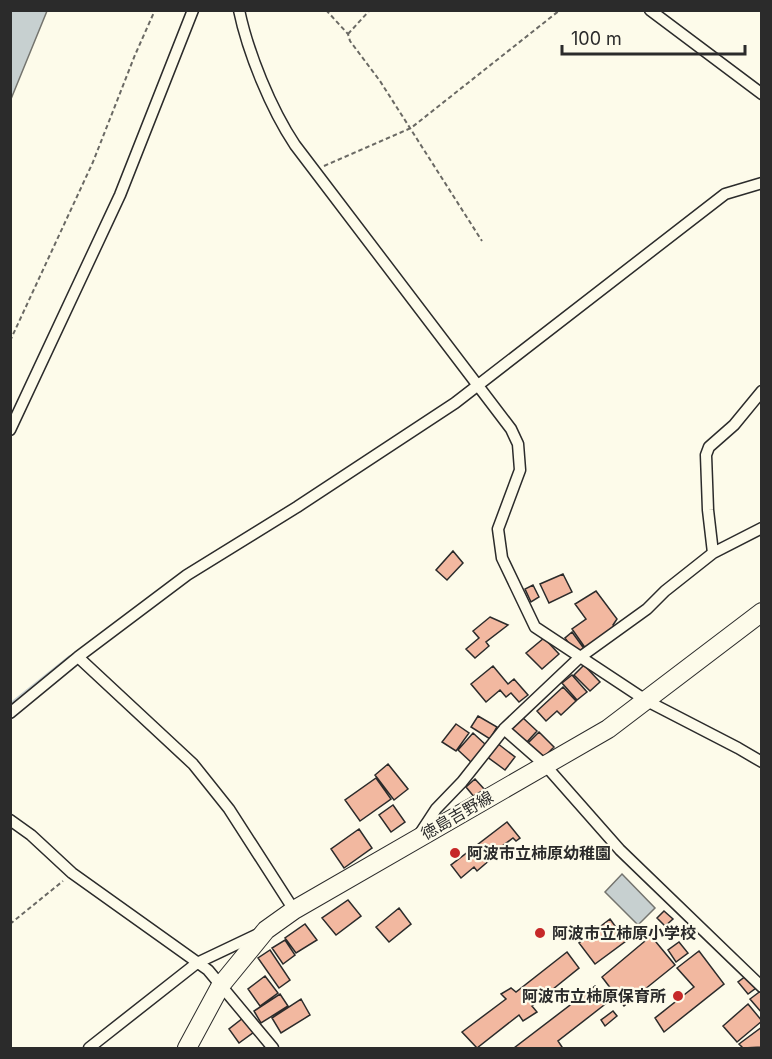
<svg xmlns="http://www.w3.org/2000/svg" width="772" height="1059" font-family="Inter,'Noto Sans JP',sans-serif">
  <style>
    .water { fill: #c7d0d0; stroke: #74746e; stroke-width: 1.5 }
    .lines { fill: none; stroke-linecap: round; stroke-linejoin: round }
    .stream { stroke: #c7d0d0; stroke-width: 4 }
    .building { fill: #f2b8a0; stroke: #2b2b2b; stroke-width: 1.5 }
    .street-casing { stroke: #2b2b2b; stroke-width: 13 }
    .primary-casing { stroke: #2b2b2b; stroke-width: 20 }
    .path { stroke: #6a6964; stroke-width: 2; stroke-dasharray: 4.5 3; stroke-linecap: butt }
    .street { stroke: #fdfbea; stroke-width: 10 }
    .primary { stroke: #fdfbea; stroke-width: 18 }
    .poi-dot { fill: #c62828; stroke: #fdfbea; stroke-width: 2 }
    .labels { text-anchor: middle; stroke-width: 4.5; stroke-linejoin: round; paint-order: stroke }
    .street-label { font-size: 16px; fill: #2b2b2b; stroke: #fdfbea }
    .poi-label { font-size: 16px; font-weight: bold; fill: #2b2b2b; stroke: #fdfbea; text-anchor: start }
  </style>
  <rect width="100%" height="100%" fill="#fdfbea"/>
  <path class="water" d="M 11,10 L 47,11 L 11,99 L 10,11 Z
    M 622,874 L 655,908 L 638,925 L 605,892 Z"/>
  <g class="lines">
    <path class="stream" d="M 10,705 L 70,657"/>
  </g>
  <path class="building" d="M 453,551 L 463,563 L 447,580 L 436,570 Z
    M 563,574 L 572,592 L 549,603 L 540,584 Z
    M 533,585 L 539,597 L 531,602 L 525,589 Z
    M 596,591 L 617,619 L 613,625 L 615,627 L 586,649 L 572,629 L 586,619 L 575,604 Z
    M 490,617 L 508,625 L 486,642 L 489,646 L 475,658 L 466,649 L 479,638 L 473,631 Z
    M 572,632 L 585,650 L 577,655 L 565,638 Z
    M 544,638 L 559,654 L 542,669 L 526,653 Z
    M 584,665 L 600,682 L 590,691 L 574,675 Z
    M 493,666 L 508,684 L 514,679 L 528,695 L 519,702 L 511,693 L 506,697 L 500,690 L 486,702 L 471,684 Z
    M 572,675 L 587,692 L 577,700 L 562,683 Z
    M 563,687 L 576,701 L 561,715 L 557,711 L 546,721 L 537,711 Z
    M 478,716 L 497,727 L 490,739 L 471,727 Z
    M 522,717 L 537,731 L 526,743 L 511,729 Z
    M 456,724 L 469,733 L 456,751 L 442,742 Z
    M 539,732 L 554,747 L 542,759 L 527,744 Z
    M 473,733 L 486,745 L 472,763 L 458,750 Z
    M 497,743 L 515,757 L 505,770 L 486,756 Z
    M 388,764 L 408,789 L 394,800 L 375,775 Z
    M 376,778 L 391,799 L 360,821 L 345,800 Z
    M 475,779 L 485,790 L 475,798 L 466,787 Z
    M 393,805 L 405,822 L 391,832 L 379,815 Z
    M 507,822 L 520,838 L 516,841 L 513,838 L 490,855 L 492,858 L 477,871 L 474,867 L 461,878 L 451,865 Z
    M 359,829 L 372,848 L 344,868 L 331,849 Z
    M 348,900 L 361,916 L 336,935 L 322,918 Z
    M 399,908 L 411,924 L 389,942 L 376,927 Z
    M 664,911 L 673,919 L 665,926 L 657,918 Z
    M 610,919 L 626,941 L 595,964 L 579,943 Z
    M 305,924 L 317,940 L 296,953 L 285,938 Z
    M 651,936 L 675,965 L 624,1006 L 602,977 Z
    M 285,940 L 295,955 L 283,964 L 272,948 Z
    M 679,942 L 688,953 L 676,962 L 668,950 Z
    M 270,950 L 290,980 L 279,988 L 258,958 Z
    M 699,951 L 724,984 L 664,1032 L 655,1018 L 694,987 L 677,968 Z
    M 567,952 L 579,968 L 532,1006 L 537,1012 L 523,1021 L 519,1015 L 477,1048 L 462,1032 L 506,999 L 501,994 L 511,988 L 516,992 Z
    M 265,976 L 278,993 L 260,1006 L 248,989 Z
    M 746,976 L 756,988 L 748,994 L 738,982 Z
    M 595,986 L 608,1002 L 558,1041 L 562,1047 L 560,1048 L 514,1048 Z
    M 762,990 L 762,1013 L 750,999 Z
    M 280,994 L 288,1006 L 261,1023 L 254,1011 Z
    M 301,999 L 310,1015 L 281,1033 L 272,1018 Z
    M 748,1004 L 762,1021 L 737,1042 L 723,1026 Z
    M 613,1011 L 617,1016 L 605,1026 L 601,1020 Z
    M 243,1018 L 254,1032 L 239,1043 L 229,1029 Z
    M 762,1027 L 762,1047 L 743,1048 L 739,1044 Z"/>
  <g class="lines">
    <defs>
      <path id="street" d="M 239,10 C 248,53 271,109 295,145 L 511,429 L 518,444 L 520,470 L 498,529 L 502,558 L 535,627 L 647,701 L 738,748 L 762,762
        M 650,10 L 762,94
        M 10,430 L 120,195 L 193,10
        M 713,553 L 708,510 L 706,455 L 709,447 L 734,425 L 762,391
        M 78,657 L 193,764 L 229,809 L 294,910
        M 10,713 L 78,657 L 187,575 L 297,507 L 455,403 L 725,194 L 762,183
        M 504,729 L 545,765 L 620,850 L 762,987
        M 10,820 L 31,835 L 72,873 L 208,970 L 273,1048
        M 419,835 L 436,809 L 462,782 L 504,729 L 579,658 L 647,609 L 665,591 L 713,553 L 762,528
        M 89,1048 L 197,963 L 258,934"/>
      <path id="primary" d="M 187,1048 L 221,985 L 266,930 L 294,910 L 608,729 L 762,612"/>
    </defs>
    <use href="#street" class="street-casing"/>
    <use href="#primary" class="primary-casing"/>
    <path class="path" d="M 326,10 L 348,34 L 350,41 L 380,81 L 482,241
      M 348,34 L 370,10
      M 324,166 L 411,128 L 560,10
      M 10,341 L 93,162 L 135,55 L 155,10
      M 10,924 L 63,881"/>
    <use href="#street" class="street"/>
    <use href="#primary" class="primary"/>
  </g>
  <g class="poi-dot">
    <circle cx="455" cy="853" r="6"/>
    <circle cx="540" cy="933" r="6"/>
    <circle cx="678" cy="996" r="6"/>
  </g>
  <g class="labels">
    <g class="street-label">
      <text transform="translate(457 815) rotate(-30)" y="6">徳島吉野線</text>
    </g>
    <g class="poi-label">
      <text x="467" y="859">阿波市立柿原幼稚園</text>
      <text x="552" y="939">阿波市立柿原小学校</text>
      <text x="666" y="1002" text-anchor="end">阿波市立柿原保育所</text>
    </g>
  </g>
  <rect width="772" height="1059" fill="none" stroke="#2b2b2b" stroke-width="24"/>
  <path d="M562 45v9h183v-9" fill="none" stroke="#2b2b2b" stroke-width="3"/>
  <text x="571" y="45" font-size="18" fill="#2b2b2b" stroke="#fdfbea" stroke-width="4.5" paint-order="stroke">100 m</text>
</svg>
